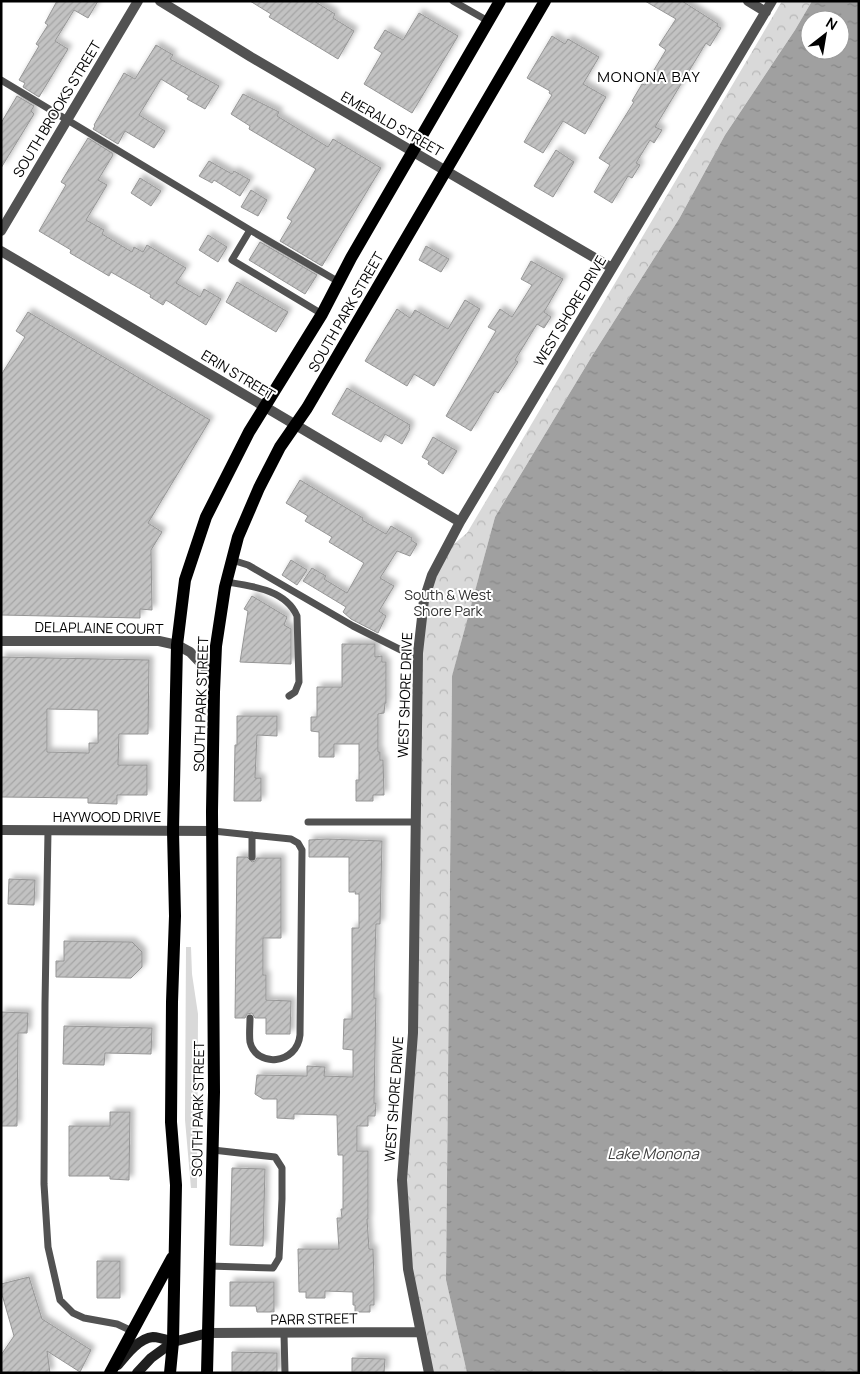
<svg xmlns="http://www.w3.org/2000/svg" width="860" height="1374" font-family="Manrope,sans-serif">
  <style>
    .green { fill: #d9d9d9 }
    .forest { fill: url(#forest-crowns) }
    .water { fill: url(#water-ripples); fill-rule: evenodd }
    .building { fill: url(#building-hatch); stroke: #969696; fill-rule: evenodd; filter: url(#shadow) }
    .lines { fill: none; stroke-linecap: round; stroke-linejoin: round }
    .service { stroke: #525252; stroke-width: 7 }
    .minor { stroke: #525252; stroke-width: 10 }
    .tertiary { stroke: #525252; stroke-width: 10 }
    .secondary { stroke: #1f1f1f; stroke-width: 10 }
    .primary { stroke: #000; stroke-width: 12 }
    .labels { text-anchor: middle; stroke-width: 4; stroke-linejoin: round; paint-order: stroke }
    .street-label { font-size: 14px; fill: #000; stroke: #fff }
    .park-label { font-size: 14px; fill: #303030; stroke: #fff }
    .neighbourhood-label { font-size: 15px; letter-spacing: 1px; fill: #000; stroke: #fff }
    .water-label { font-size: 15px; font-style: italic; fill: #414141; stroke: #fff }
  </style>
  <defs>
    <pattern id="forest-crowns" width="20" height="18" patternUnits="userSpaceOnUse" patternTransform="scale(1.25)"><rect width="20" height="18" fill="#d9d9d9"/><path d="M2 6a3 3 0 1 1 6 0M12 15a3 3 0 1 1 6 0" fill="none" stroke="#b8b8b8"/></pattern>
    <pattern id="water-ripples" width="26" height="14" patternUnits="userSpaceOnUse" patternTransform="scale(1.25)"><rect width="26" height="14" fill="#a0a0a0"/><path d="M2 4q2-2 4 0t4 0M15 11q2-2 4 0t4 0" fill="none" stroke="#888"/></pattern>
    <pattern id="building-hatch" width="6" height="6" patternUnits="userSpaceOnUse" patternTransform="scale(1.25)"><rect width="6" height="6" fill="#c2c2c2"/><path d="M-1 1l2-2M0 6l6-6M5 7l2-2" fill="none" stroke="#a5a5a5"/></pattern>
    <filter id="shadow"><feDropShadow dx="4" dy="-4" stdDeviation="2.5" flood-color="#0004"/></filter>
  </defs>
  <rect width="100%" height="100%" fill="#fff"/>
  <path class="green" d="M 186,947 L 191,947 L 192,974 L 198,1014 L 197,1188 L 191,1188 L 185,1120 Z"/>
  <path class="forest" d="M 782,1 L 812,1 L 795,30 L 725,135 L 679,219 L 592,356 L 495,517 L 452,677 L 446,1280 L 467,1373 L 429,1373 L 420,1332 L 402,1180 L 413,1033 L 418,653 L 424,600 L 442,554 L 467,533 Z"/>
  <path class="water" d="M 812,1 L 859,1 L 859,1373 L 467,1373 L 446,1280 L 452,676 L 495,517 L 592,356 L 679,219 L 725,135 L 795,30 ZM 810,20 L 840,20 L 840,50 L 810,50 Z"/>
  <path class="building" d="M 57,1 L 98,1 L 88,18 L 74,10 L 55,41 L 68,49 L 39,97 L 23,87 L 25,83 L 19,80 L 39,46 L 36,44 L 48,25 L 45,23 Z
    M 250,1 L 314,1 L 335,14 L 333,18 L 354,31 L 338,59 L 269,17 L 271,14 Z
    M 645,1 L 682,1 L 718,24 L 717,26 L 721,28 L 710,46 L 706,43 L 655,127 L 662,130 L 654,143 L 650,140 L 636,163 L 640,165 L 632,178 L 628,176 L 612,203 L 594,192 L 610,165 L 599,158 L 634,102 L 632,101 L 642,84 L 645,85 L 666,50 L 659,45 L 676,19 Z
    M 419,13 L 458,36 L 412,113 L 364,84 L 382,53 L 374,48 L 385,30 L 403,40 Z
    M 552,36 L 565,44 L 568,39 L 599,57 L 583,84 L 606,97 L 585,134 L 563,121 L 543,153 L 524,142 L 552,95 L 549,93 L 550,91 L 527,78 Z
    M 156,45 L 173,55 L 170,59 L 219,86 L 205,109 L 187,99 L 189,96 L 161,79 L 139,115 L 165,131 L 154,148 L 125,131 L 118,144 L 93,129 L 95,126 L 94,125 L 124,73 L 135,79 Z
    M 243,94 L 279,112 L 277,116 L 328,147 L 333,139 L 381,168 L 322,266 L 280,241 L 292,221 L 287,218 L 316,169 L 249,129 L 250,126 L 231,114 Z
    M 17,96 L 34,106 L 31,111 L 34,114 L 1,168 L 1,123 Z
    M 88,138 L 112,153 L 113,155 L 98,180 L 107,185 L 86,220 L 104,230 L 102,234 L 132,252 L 134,247 L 143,252 L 147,245 L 186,268 L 176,283 L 200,297 L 204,289 L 221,299 L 206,325 L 166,300 L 163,305 L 150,297 L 151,295 L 111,272 L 109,276 L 70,253 L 71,250 L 39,231 L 66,185 L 61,182 Z
    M 556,150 L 574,162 L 553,197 L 534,186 Z
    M 209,161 L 232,174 L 234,171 L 250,180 L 240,196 L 214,180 L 212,183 L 199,176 Z
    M 140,178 L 161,191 L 151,206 L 131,193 Z
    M 251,190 L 267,200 L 258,216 L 241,207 Z
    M 208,235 L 227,247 L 218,262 L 199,250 Z
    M 260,242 L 317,275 L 305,294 L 249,260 Z
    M 426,246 L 449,259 L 441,272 L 419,260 Z
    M 531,261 L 563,279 L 544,312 L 551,317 L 544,328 L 537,324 L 515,360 L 518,362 L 498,393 L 495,391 L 471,431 L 446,416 L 496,331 L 488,327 L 500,309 L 512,317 L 532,285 L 521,279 Z
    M 237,282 L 288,312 L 276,332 L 226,302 Z
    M 465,300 L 480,309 L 434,386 L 414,374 L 407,386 L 365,361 L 397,309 L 410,318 L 415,310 L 448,329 Z
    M 28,312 L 210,420 L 148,523 L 162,532 L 151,550 L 152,610 L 140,609 L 140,618 L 1,615 L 1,375 L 25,337 L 16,331 Z
    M 347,388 L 410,425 L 409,428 L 410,429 L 402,444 L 385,434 L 381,442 L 332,414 Z
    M 433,437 L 457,451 L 443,474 L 428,464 L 429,461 L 422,457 Z
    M 300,480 L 363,518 L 362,520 L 386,534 L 391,526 L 412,538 L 411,540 L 417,544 L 410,556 L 397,551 L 380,578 L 394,586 L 379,611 L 386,616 L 378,633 L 351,619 L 343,612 L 346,607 L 303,581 L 312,568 L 326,576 L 324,579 L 347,593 L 364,563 L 329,542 L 332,537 L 305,521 L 308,516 L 286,503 Z
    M 291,560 L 307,570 L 297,585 L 282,575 Z
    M 252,596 L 287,617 L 284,625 L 291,629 L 291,664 L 240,662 L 248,611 L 244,609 Z
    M 342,644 L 375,644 L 375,657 L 382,656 L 382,662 L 386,662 L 386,703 L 385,703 L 384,713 L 378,714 L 378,752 L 380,752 L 380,760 L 383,760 L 384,795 L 373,795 L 373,801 L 356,801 L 356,780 L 359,780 L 359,744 L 334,744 L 334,757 L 319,757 L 319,732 L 311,731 L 311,717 L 317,717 L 317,687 L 342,687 Z
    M 1,657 L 149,660 L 148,734 L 119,734 L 118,765 L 147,765 L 147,795 L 117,795 L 117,804 L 88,803 L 88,798 L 1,797 ZM 47,709 L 98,710 L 98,743 L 89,743 L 89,753 L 47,752 Z
    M 237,716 L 277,716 L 277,736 L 257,735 L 255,778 L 261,778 L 261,801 L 234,801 L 235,745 L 237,745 Z
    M 327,839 L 382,841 L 380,924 L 376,924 L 375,955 L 374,998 L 376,998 L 374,1103 L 376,1103 L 375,1116 L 368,1116 L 368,1126 L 357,1126 L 357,1151 L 368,1151 L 368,1219 L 367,1219 L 369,1249 L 373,1249 L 374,1280 L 374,1305 L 370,1305 L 370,1312 L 355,1312 L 355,1305 L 353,1305 L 353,1292 L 325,1291 L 325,1298 L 306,1298 L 306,1292 L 299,1292 L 298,1249 L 339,1249 L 337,1218 L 342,1218 L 341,1209 L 343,1209 L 343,1155 L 338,1155 L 337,1115 L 294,1114 L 294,1119 L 277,1118 L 277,1099 L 263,1099 L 255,1094 L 257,1075 L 307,1076 L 307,1066 L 325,1067 L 324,1076 L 353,1077 L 353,1050 L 343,1049 L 344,1019 L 352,1019 L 352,928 L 359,928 L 359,894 L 355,894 L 356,892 L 349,892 L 349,857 L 309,857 L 309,840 Z
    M 237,857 L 247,857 L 252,862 L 255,861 L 257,858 L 281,858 L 281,938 L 263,938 L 263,975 L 266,975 L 266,1000 L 291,1001 L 290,1034 L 266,1034 L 266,1018 L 255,1018 L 252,1013 L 247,1014 L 245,1018 L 235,1018 Z
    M 9,879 L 35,880 L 34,905 L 8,904 Z
    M 64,941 L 132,942 L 142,952 L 142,967 L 131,978 L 56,977 L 56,961 L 64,961 Z
    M 1,1012 L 28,1013 L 27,1033 L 18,1033 L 17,1126 L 1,1126 Z
    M 64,1026 L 152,1028 L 151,1054 L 105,1053 L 104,1065 L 63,1064 Z
    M 110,1112 L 130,1112 L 129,1180 L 110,1179 L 110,1176 L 69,1176 L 69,1126 L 110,1126 Z
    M 232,1168 L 265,1169 L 263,1246 L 230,1245 Z
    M 97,1261 L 120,1261 L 120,1298 L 97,1298 Z
    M 29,1277 L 42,1319 L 91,1350 L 80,1372 L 47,1351 L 50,1373 L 1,1373 L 1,1355 L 14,1336 L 1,1291 L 1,1284 Z
    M 230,1282 L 274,1282 L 274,1312 L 257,1312 L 256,1306 L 230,1306 Z
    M 232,1352 L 277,1353 L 277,1373 L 232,1373 Z
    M 352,1358 L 385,1359 L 384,1373 L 352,1373 Z"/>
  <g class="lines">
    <path class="service" d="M 453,1 L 488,21
      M 1,80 L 250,230 L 232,260 L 322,314
      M 250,230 L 339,282
      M 232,560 L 248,565 L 353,626 L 401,650 L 418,653
      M 227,582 C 252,586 286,590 297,616 L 299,682 L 295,692 L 289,696
      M 308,822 L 416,822
      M 48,831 L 45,1003 L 44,1184 L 48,1247 L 60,1300 L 73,1313 L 84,1318 L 117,1324 L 132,1331
      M 213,831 L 291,839 L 298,843 L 302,850 L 300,1035 C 297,1065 256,1068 250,1042 C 249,1035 250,1025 250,1018
      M 252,857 L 252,835
      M 209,1266 L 273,1268 L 279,1258 L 282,1199 L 282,1168 L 275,1157 L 213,1150
      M 284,1334 L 285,1373"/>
    <path class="minor" d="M 160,1 L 251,57 L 612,268
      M 748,1 L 766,12
      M 1,231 L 138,1
      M 1,251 L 460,522
      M 1,641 L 159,641 L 177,645 L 190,652 L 214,677
      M 208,1333 L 420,1332
      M 429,1373 L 408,1269 L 402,1180 L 413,1033 L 418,653 L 424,600 L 432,575 L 460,522 L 772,1"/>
    <path class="tertiary" d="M 1,830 L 213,831"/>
    <path class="secondary" d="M 118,1365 C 126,1355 139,1338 153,1337 C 159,1337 167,1340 173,1342
      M 137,1373 L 151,1358 L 173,1342 L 208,1333"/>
    <path class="primary" d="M 110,1373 L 172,1258
      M 170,1373 L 173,1342 L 176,1185 L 171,1122 L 172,1002 L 175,916 L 173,831 L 177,645 L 185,580 L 206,517 L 249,432 L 322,314 L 351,258 L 500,1
      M 207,1373 L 214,1092 L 212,812 L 214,692 L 216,646 L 225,587 L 238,537 L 259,488 L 280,447 L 307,408 L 545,1"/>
  </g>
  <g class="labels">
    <g class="street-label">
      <text transform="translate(57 109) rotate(-59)" y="5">SOUTH BROOKS STREET</text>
      <text transform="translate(392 124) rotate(30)" y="5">EMERALD STREET</text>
      <text transform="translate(570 311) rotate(-59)" y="5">WEST SHORE DRIVE</text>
      <text transform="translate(346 312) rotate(-60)" y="5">SOUTH PARK STREET</text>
      <text transform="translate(238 375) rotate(31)" y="5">ERIN STREET</text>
      <text transform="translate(99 628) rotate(1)" y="5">DELAPLAINE COURT</text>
      <text transform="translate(405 695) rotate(-88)" y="5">WEST SHORE DRIVE</text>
      <text transform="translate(201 704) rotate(-88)" y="5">SOUTH PARK STREET</text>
      <text x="107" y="822">HAYWOOD DRIVE</text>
      <text transform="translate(394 1099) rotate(-86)" y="5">WEST SHORE DRIVE</text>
      <text transform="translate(198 1109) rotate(-89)" y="5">SOUTH PARK STREET</text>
      <text transform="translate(314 1319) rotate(-1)" y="5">PARR STREET</text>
    </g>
    <g class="park-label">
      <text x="448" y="600">South &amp; West<tspan x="448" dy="16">Shore Park</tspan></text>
    </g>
    <g class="neighbourhood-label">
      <text x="649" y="82">MONONA BAY</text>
    </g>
    <g class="water-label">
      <text x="653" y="1159">Lake Monona</text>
    </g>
  </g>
  <rect width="860" height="1374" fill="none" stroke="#000000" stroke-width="5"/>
  <g transform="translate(825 35) rotate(31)"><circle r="24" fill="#ffffff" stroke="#999999"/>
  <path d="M0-4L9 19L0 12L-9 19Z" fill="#000000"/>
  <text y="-8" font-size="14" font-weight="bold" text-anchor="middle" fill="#000000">N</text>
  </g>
</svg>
